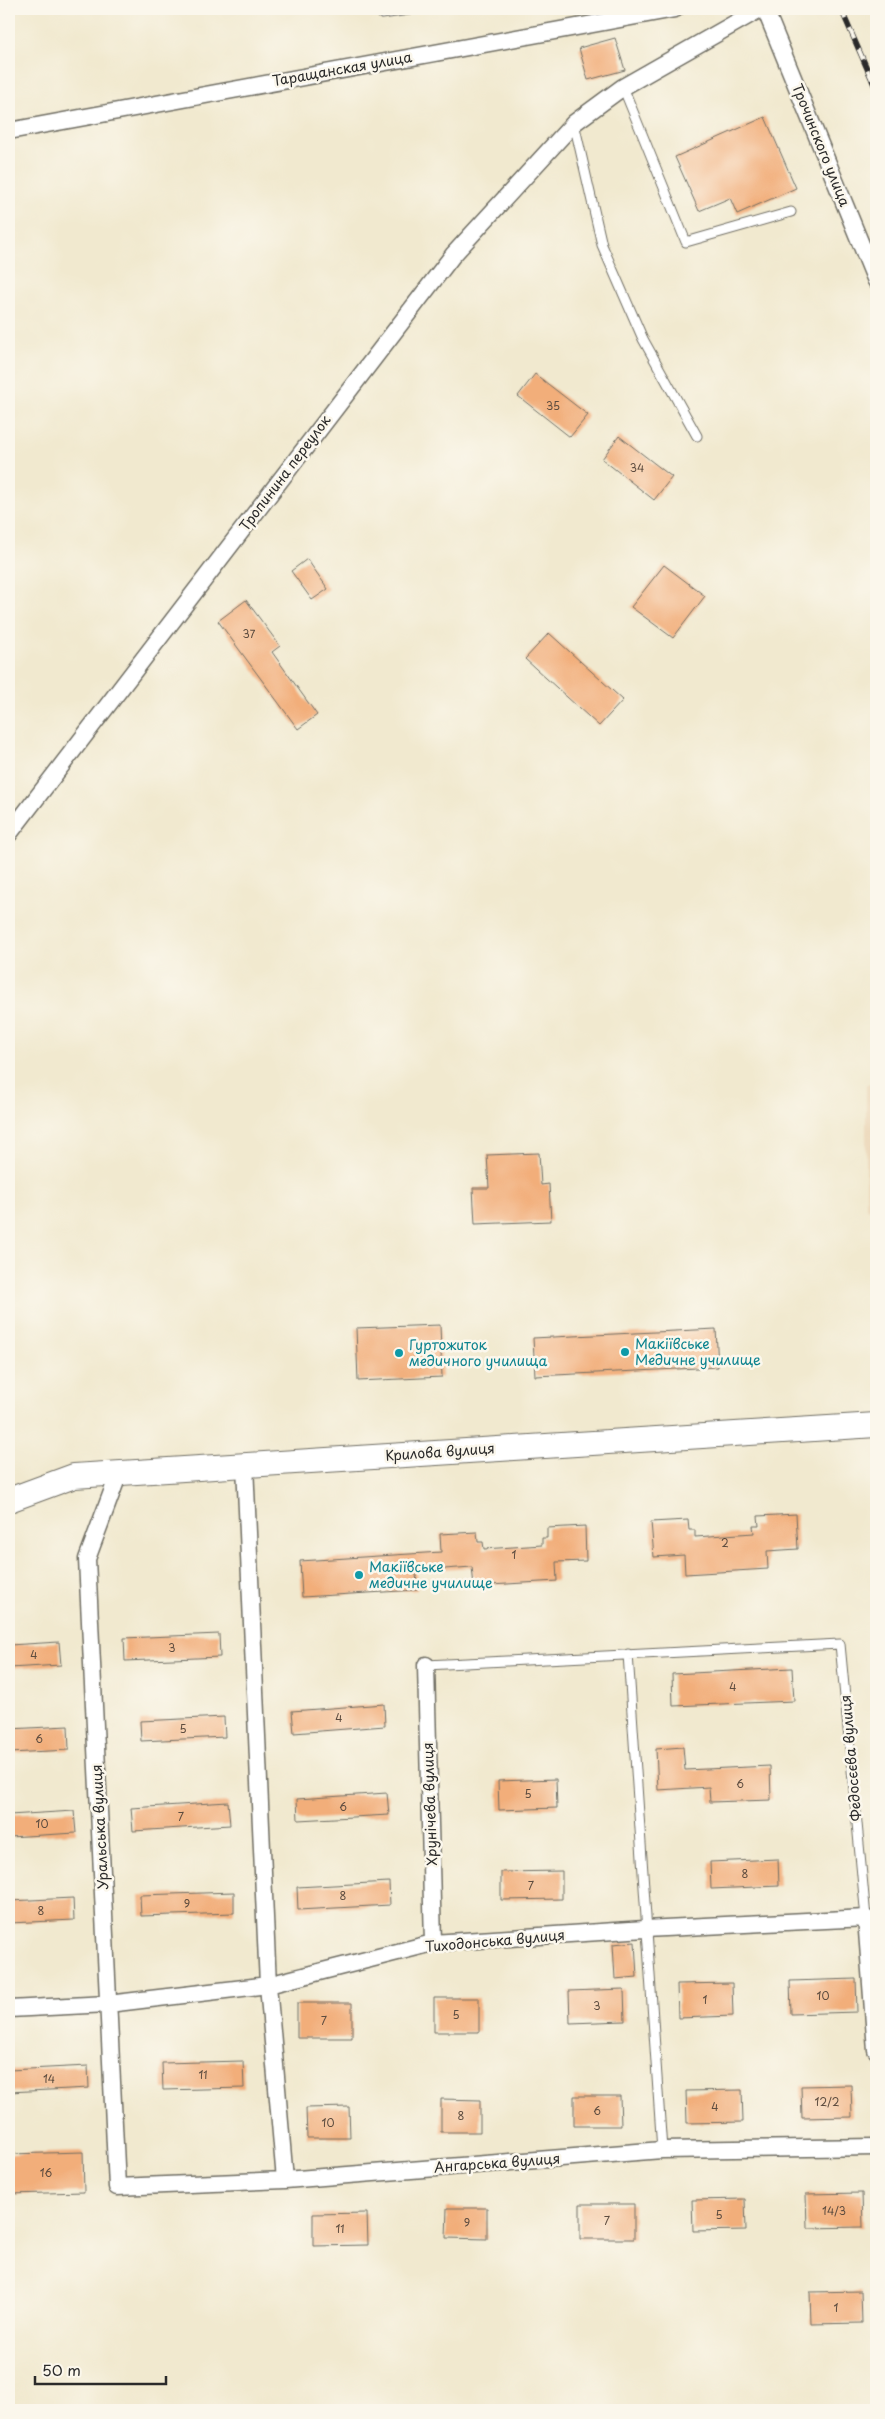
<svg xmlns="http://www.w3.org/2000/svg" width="885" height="2419" font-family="'Playpen Sans',sans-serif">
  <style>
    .built { fill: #ecd8ba }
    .building { fill: #f2ae7a }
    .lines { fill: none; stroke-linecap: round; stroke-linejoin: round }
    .lane-casing { stroke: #706e64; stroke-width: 11 }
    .street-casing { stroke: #706e64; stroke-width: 19 }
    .secondary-casing { stroke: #706e64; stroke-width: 26 }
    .lane { stroke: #fff; stroke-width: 9 }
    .street { stroke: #fff; stroke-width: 16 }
    .secondary { stroke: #fff; stroke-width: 24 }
    .rail-casing { stroke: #2b2b2b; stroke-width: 5.5 }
    .rail { stroke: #fbf7ec; stroke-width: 4; stroke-dasharray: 11; stroke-linecap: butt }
    .culture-dot { fill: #0f9aa8; stroke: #fbf7ec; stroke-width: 2 }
    .labels { text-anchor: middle; stroke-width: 5; stroke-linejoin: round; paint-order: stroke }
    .number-label { font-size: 11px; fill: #5d4c3f }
    .street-label { font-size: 14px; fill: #2b2b2b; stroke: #fbf7ec }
    .culture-label { font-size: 14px; fill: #0d838f; stroke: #fbf7ec; text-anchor: start }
  </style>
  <rect width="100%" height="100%" fill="#fbf7ec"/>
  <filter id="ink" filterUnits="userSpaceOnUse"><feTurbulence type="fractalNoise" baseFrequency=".02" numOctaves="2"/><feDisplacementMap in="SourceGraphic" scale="10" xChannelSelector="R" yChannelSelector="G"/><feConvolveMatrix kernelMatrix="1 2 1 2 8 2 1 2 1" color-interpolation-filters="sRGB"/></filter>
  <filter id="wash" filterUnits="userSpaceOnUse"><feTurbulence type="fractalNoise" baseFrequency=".0096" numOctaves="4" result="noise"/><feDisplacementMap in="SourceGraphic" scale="20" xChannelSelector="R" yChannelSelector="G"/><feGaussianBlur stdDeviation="1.12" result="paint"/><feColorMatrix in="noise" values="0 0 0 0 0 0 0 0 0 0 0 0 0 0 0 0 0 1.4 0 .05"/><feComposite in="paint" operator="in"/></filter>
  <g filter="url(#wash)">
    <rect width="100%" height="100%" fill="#f1e9cf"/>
    <path class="built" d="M 866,1084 L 876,1084 L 876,1209 L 866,1209 Z"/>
    <g id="blocks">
      <path class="building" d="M 615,38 L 625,70 L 588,80 L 579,48 Z
        M 765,117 L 796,188 L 737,214 L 730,198 L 699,211 L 675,157 Z
        M 535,374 L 588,415 L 570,437 L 518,396 Z
        M 619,436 L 672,477 L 654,500 L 602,459 Z
        M 307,559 L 328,589 L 312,600 L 291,571 Z
        M 664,565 L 705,596 L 673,638 L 631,607 Z
        M 246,600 L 280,646 L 272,652 L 317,715 L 298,729 L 218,621 Z
        M 549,633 L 623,700 L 599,726 L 525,659 Z
        M 539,1153 L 541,1185 L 549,1184 L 551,1221 L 475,1224 L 473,1188 L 489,1188 L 487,1155 Z
        M 440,1325 L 442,1377 L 358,1381 L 356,1328 Z
        M 716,1329 L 718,1367 L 535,1376 L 533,1338 Z
        M 796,1514 L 798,1549 L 767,1551 L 768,1569 L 685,1574 L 684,1555 L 654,1557 L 651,1522 L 688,1520 L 689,1530 L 695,1530 L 695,1537 L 754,1533 L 753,1526 L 759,1526 L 758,1516 Z
        M 585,1526 L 586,1561 L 556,1562 L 557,1581 L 474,1586 L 472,1567 L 416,1571 L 417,1590 L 302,1597 L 300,1561 L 441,1552 L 440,1534 L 477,1532 L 478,1542 L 483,1542 L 484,1549 L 542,1545 L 542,1538 L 547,1538 L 547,1528 Z
        M 219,1634 L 220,1657 L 125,1661 L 124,1638 Z
        M 59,1642 L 61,1665 L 9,1668 L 9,1645 Z
        M 792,1668 L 794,1701 L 673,1706 L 672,1674 Z
        M 384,1704 L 385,1726 L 294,1733 L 292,1711 Z
        M 224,1717 L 225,1737 L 141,1741 L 140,1721 Z
        M 68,1726 L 69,1750 L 9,1753 L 9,1729 Z
        M 683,1747 L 685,1770 L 770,1766 L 771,1800 L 710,1802 L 709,1787 L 658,1790 L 656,1749 Z
        M 556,1779 L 557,1808 L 499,1810 L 498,1781 Z
        M 387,1793 L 389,1815 L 298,1820 L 297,1799 Z
        M 228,1802 L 230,1825 L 133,1831 L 131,1808 Z
        M 74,1811 L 76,1833 L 9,1837 L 9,1815 Z
        M 778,1859 L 779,1886 L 711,1889 L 710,1862 Z
        M 562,1871 L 562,1899 L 501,1900 L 501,1872 Z
        M 389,1882 L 390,1905 L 298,1910 L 297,1887 Z
        M 234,1892 L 234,1913 L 141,1916 L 140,1895 Z
        M 73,1898 L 74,1920 L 9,1923 L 9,1901 Z
        M 635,1942 L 637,1977 L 615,1979 L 613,1944 Z
        M 856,1979 L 857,2012 L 791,2014 L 790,1981 Z
        M 732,1983 L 733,2016 L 678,2018 L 677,1984 Z
        M 624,1989 L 625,2021 L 570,2023 L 569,1991 Z
        M 434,1998 L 479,1998 L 479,2032 L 434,2032 Z
        M 297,2003 L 352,2003 L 352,2038 L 297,2038 Z
        M 243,2061 L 244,2088 L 163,2090 L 162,2063 Z
        M 88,2066 L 89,2088 L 9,2092 L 9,2070 Z
        M 851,2085 L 852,2117 L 802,2118 L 801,2086 Z
        M 742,2090 L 743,2122 L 687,2123 L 686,2091 Z
        M 574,2096 L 620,2096 L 621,2126 L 574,2126 Z
        M 441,2099 L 480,2100 L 480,2132 L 441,2132 Z
        M 349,2107 L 350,2138 L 307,2138 L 306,2108 Z
        M 83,2152 L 84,2192 L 9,2194 L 9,2154 Z
        M 862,2193 L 863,2227 L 807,2228 L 806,2194 Z
        M 745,2199 L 746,2230 L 693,2231 L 692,2200 Z
        M 580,2204 L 634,2204 L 634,2239 L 580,2239 Z
        M 447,2208 L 487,2208 L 487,2239 L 446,2238 Z
        M 367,2213 L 368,2245 L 313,2246 L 313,2214 Z
        M 861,2291 L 862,2323 L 811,2324 L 810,2292 Z"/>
    </g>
  </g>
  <g filter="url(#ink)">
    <use href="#blocks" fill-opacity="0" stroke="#706e64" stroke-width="1"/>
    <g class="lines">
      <defs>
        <path id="lane" d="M 382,14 L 415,9
          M 623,87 L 686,242 L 791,212
          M 574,123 L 602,245 L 643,339 L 697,436
          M 628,1654 L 662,2150
          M 426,1665 L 840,1644 L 866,1918"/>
        <path id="street" d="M 765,9 L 876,281
          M 9,131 L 675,9
          M 9,834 L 453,255 L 574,123 L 623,87 L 760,9
          M 245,1465 L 268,1985 L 285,2180
          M 119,1473 L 87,1559 L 117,2187 L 285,2180 L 662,2150 L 876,2147
          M 426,1665 L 433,1943
          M 9,2009 L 108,2004 L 268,1985 L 433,1943 L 645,1929 L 866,1918 L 876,2050"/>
        <path id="secondary" d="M 9,1500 L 74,1476 L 876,1425"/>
      </defs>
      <use href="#lane" class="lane-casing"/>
      <use href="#street" class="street-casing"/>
      <use href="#secondary" class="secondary-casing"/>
      <use href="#lane" class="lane"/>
      <use href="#street" class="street"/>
      <use href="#secondary" class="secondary"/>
      <defs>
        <path id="rail" d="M 841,9 L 876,89"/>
      </defs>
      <use href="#rail" class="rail-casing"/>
      <use href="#rail" class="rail"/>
    </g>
  </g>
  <g class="culture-dot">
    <circle cx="625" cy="1352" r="5"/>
    <circle cx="399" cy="1353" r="5"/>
    <circle cx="359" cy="1575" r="5"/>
  </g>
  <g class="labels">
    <g class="number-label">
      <text x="553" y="410">35</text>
      <text x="637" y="472">34</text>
      <text x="249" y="638">37</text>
      <text x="725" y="1547">2</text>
      <text x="514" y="1559">1</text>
      <text x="172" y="1652">3</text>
      <text x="34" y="1659">4</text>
      <text x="733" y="1691">4</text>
      <text x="339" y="1722">4</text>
      <text x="183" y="1733">5</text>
      <text x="39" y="1743">6</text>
      <text x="740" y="1788">6</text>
      <text x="528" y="1798">5</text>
      <text x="343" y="1811">6</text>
      <text x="181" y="1821">7</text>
      <text x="42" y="1828">10</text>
      <text x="745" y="1878">8</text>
      <text x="531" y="1890">7</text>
      <text x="343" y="1900">8</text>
      <text x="187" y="1908">9</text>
      <text x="41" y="1915">8</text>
      <text x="823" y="2000">10</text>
      <text x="705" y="2004">1</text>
      <text x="597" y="2010">3</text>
      <text x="456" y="2019">5</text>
      <text x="324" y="2025">7</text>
      <text x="203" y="2079">11</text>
      <text x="49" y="2083">14</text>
      <text x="827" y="2106">12/2</text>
      <text x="715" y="2111">4</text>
      <text x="597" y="2115">6</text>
      <text x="461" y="2120">8</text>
      <text x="328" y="2127">10</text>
      <text x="46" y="2177">16</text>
      <text x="834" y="2215">14/3</text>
      <text x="719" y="2219">5</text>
      <text x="607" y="2225">7</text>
      <text x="467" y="2227">9</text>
      <text x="340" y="2233">11</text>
      <text x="836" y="2312">1</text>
    </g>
    <g class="street-label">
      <text transform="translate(342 69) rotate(-10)" y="5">Таращанская улица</text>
      <text transform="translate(821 145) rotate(68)" y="5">Трочинского улица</text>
      <text transform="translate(285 473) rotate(-53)" y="5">Тропинина переулок</text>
      <text transform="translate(440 1452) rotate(-4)" y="5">Крилова вулиця</text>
      <text transform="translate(851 1758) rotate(-95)" y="5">Федосєєва вулиця</text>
      <text transform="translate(430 1804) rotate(-92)" y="5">Хрунічева вулиця</text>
      <text transform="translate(100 1827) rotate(-93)" y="5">Уральська вулиця</text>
      <text transform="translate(495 1941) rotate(-5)" y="5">Тиходонська вулиця</text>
      <text transform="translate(497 2163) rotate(-4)" y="5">Ангарська вулиця</text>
    </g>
    <g class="culture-label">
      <text x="635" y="1349">Макіївське<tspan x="635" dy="16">Медичне училище</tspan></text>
      <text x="409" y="1350">Гуртожиток<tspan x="409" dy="16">медичного училища</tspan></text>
      <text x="369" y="1572">Макіївське<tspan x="369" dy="16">медичне училище</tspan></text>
    </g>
  </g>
  <rect width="885" height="2419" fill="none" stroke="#fbf7ec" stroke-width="30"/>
  <path d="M35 2376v8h131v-8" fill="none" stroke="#2b2b2b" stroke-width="2.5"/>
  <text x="42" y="2376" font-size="15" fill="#2b2b2b" stroke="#fbf7ec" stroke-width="4" paint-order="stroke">50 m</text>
</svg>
